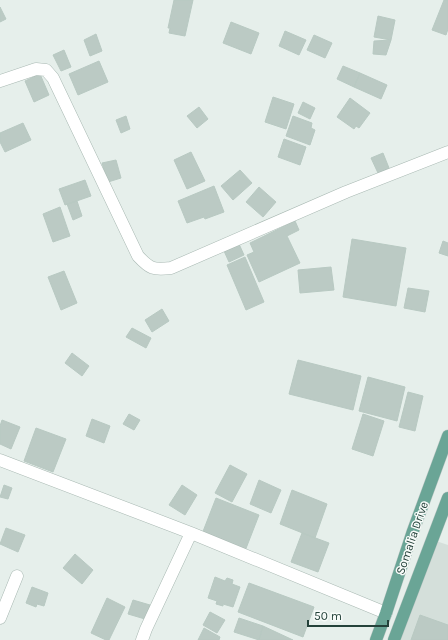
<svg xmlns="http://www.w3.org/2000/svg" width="448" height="640" font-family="Karla,sans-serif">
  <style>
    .built { fill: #d4dfda }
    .building { fill: #bbcac4; stroke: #b8c9c2 }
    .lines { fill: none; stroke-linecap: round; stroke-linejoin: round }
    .street-casing { stroke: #a8b8b2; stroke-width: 13 }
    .primary-casing { stroke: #c2cac8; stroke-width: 13 }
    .street { stroke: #fff; stroke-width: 12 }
    .primary { stroke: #6aa596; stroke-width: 12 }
    .labels { text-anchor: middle; stroke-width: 3; stroke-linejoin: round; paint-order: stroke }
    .street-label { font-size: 12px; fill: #24423a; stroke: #f7fbf9 }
  </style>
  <rect width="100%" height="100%" fill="#e6efeb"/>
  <path class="built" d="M 433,540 L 448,545 L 448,640 L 394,640 Z"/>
  <path class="building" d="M 174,0 L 193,0 L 185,36 L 169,33 L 170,28 L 168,28 Z
    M 444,0 L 448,0 L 448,29 L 446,35 L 432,30 Z
    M 0,7 L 6,19 L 0,22 Z
    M 378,16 L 395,20 L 391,40 L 374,37 Z
    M 231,22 L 259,33 L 251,54 L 223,43 Z
    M 285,31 L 306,40 L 299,55 L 279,46 Z
    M 96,34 L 102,51 L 90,56 L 84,40 Z
    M 314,35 L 332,43 L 325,58 L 307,50 Z
    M 391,40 L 386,55 L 373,54 L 374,41 Z
    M 64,50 L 71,67 L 61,71 L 53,55 Z
    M 99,61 L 108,82 L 78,95 L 69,74 Z
    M 343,66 L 360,73 L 354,87 L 337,79 Z
    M 360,73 L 387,85 L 381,99 L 354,87 Z
    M 40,74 L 49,95 L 34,102 L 25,81 Z
    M 273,97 L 294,104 L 286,129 L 265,122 Z
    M 350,98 L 370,113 L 359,128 L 356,126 L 354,129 L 337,117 Z
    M 303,102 L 315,108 L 310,119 L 298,113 Z
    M 199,107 L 208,119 L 197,128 L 187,116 Z
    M 126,116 L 130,129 L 121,133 L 116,120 Z
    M 293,116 L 312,123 L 311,128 L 315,130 L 310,145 L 286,136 Z
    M 23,123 L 31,140 L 5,152 L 0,142 L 0,133 Z
    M 284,139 L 306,147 L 300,165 L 278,157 Z
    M 191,152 L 205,181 L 187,189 L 174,160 Z
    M 383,153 L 389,168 L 378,173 L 371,158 Z
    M 116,160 L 121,178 L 108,182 L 102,163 Z
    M 240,170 L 252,183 L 233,200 L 221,186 Z
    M 85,180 L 91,196 L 65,205 L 59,189 Z
    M 214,186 L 224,212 L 205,219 L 204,217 L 187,223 L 178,201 Z
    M 259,187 L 276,202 L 263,217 L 246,202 Z
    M 77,201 L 82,216 L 73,220 L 67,204 Z
    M 60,207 L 70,236 L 53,242 L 43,214 Z
    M 295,221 L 299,230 L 287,236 L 300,263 L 259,282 L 247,255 L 254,252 L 250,243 Z
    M 352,239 L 406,248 L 396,306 L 343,297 Z
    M 443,241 L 448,243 L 448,256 L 439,253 Z
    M 239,244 L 244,255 L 229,262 L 224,251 Z
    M 245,257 L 264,302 L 246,310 L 227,265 Z
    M 331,267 L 334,290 L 300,293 L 298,270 Z
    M 64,271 L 77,303 L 61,310 L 48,277 Z
    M 408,288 L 429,291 L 425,312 L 404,308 Z
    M 162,309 L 169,321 L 152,332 L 145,320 Z
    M 132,328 L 151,338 L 146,348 L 126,337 Z
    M 72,353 L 89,366 L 82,376 L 65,363 Z
    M 298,360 L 361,376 L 353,410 L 289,394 Z
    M 368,377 L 405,387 L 397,421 L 359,411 Z
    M 408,392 L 423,396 L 415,431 L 399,427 Z
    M 129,414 L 140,420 L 134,430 L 123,424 Z
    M 363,414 L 384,421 L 373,456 L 352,449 Z
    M 92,419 L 110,426 L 104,443 L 86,436 Z
    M 2,420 L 20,427 L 11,449 L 0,444 L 0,426 Z
    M 36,428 L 66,439 L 53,472 L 24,461 Z
    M 230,465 L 247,474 L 232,502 L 215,493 Z
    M 259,480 L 281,490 L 271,513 L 250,504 Z
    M 4,485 L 12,488 L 8,499 L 0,497 Z
    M 182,485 L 197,495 L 185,515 L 169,505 Z
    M 292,490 L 327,504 L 315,538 L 280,524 Z
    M 216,498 L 259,515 L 245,551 L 202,534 Z
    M 6,528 L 25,535 L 18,552 L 0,544 Z
    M 302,533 L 329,543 L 318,572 L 291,562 Z
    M 75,554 L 93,570 L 82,584 L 63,568 Z
    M 215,577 L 225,581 L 227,578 L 233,580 L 232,584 L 240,587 L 233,607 L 223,604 L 223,606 L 216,604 L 217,601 L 208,598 Z
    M 249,583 L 314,607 L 303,637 L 238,612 Z
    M 32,587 L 48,593 L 44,606 L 37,604 L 36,607 L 26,603 Z
    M 107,598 L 125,607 L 109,640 L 106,640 L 91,633 Z
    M 133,600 L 150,605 L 145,619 L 128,614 Z
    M 210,612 L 225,620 L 217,633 L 203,625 Z
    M 420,615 L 448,625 L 448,640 L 411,640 Z
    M 239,618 L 263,626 L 259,640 L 234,632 Z
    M 263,626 L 293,640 L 259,640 Z
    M 204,628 L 220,637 L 219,640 L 198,640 Z"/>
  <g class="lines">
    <defs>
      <path id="street" d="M 0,81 L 36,69 L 46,70 L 53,78 L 138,256 C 150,269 153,270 171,268 L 346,192 L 448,152
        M 0,460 L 191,533 L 386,613
        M 0,618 L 17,576
        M 142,640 L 146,629 L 191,533"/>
      <path id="primary" d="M 376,640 L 386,613 L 413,531 L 448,436
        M 394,640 L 448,498"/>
    </defs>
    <use href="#street" class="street-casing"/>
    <use href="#primary" class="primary-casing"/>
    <use href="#street" class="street"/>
    <use href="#primary" class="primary"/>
  </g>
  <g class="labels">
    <g class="street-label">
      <text transform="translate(412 538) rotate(-71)" y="4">Somalia Drive</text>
    </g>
  </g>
  <path d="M308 620v6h80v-6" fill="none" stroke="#24423a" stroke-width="2"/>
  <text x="314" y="620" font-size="12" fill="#24423a" stroke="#f7fbf9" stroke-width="3" paint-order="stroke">50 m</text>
</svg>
